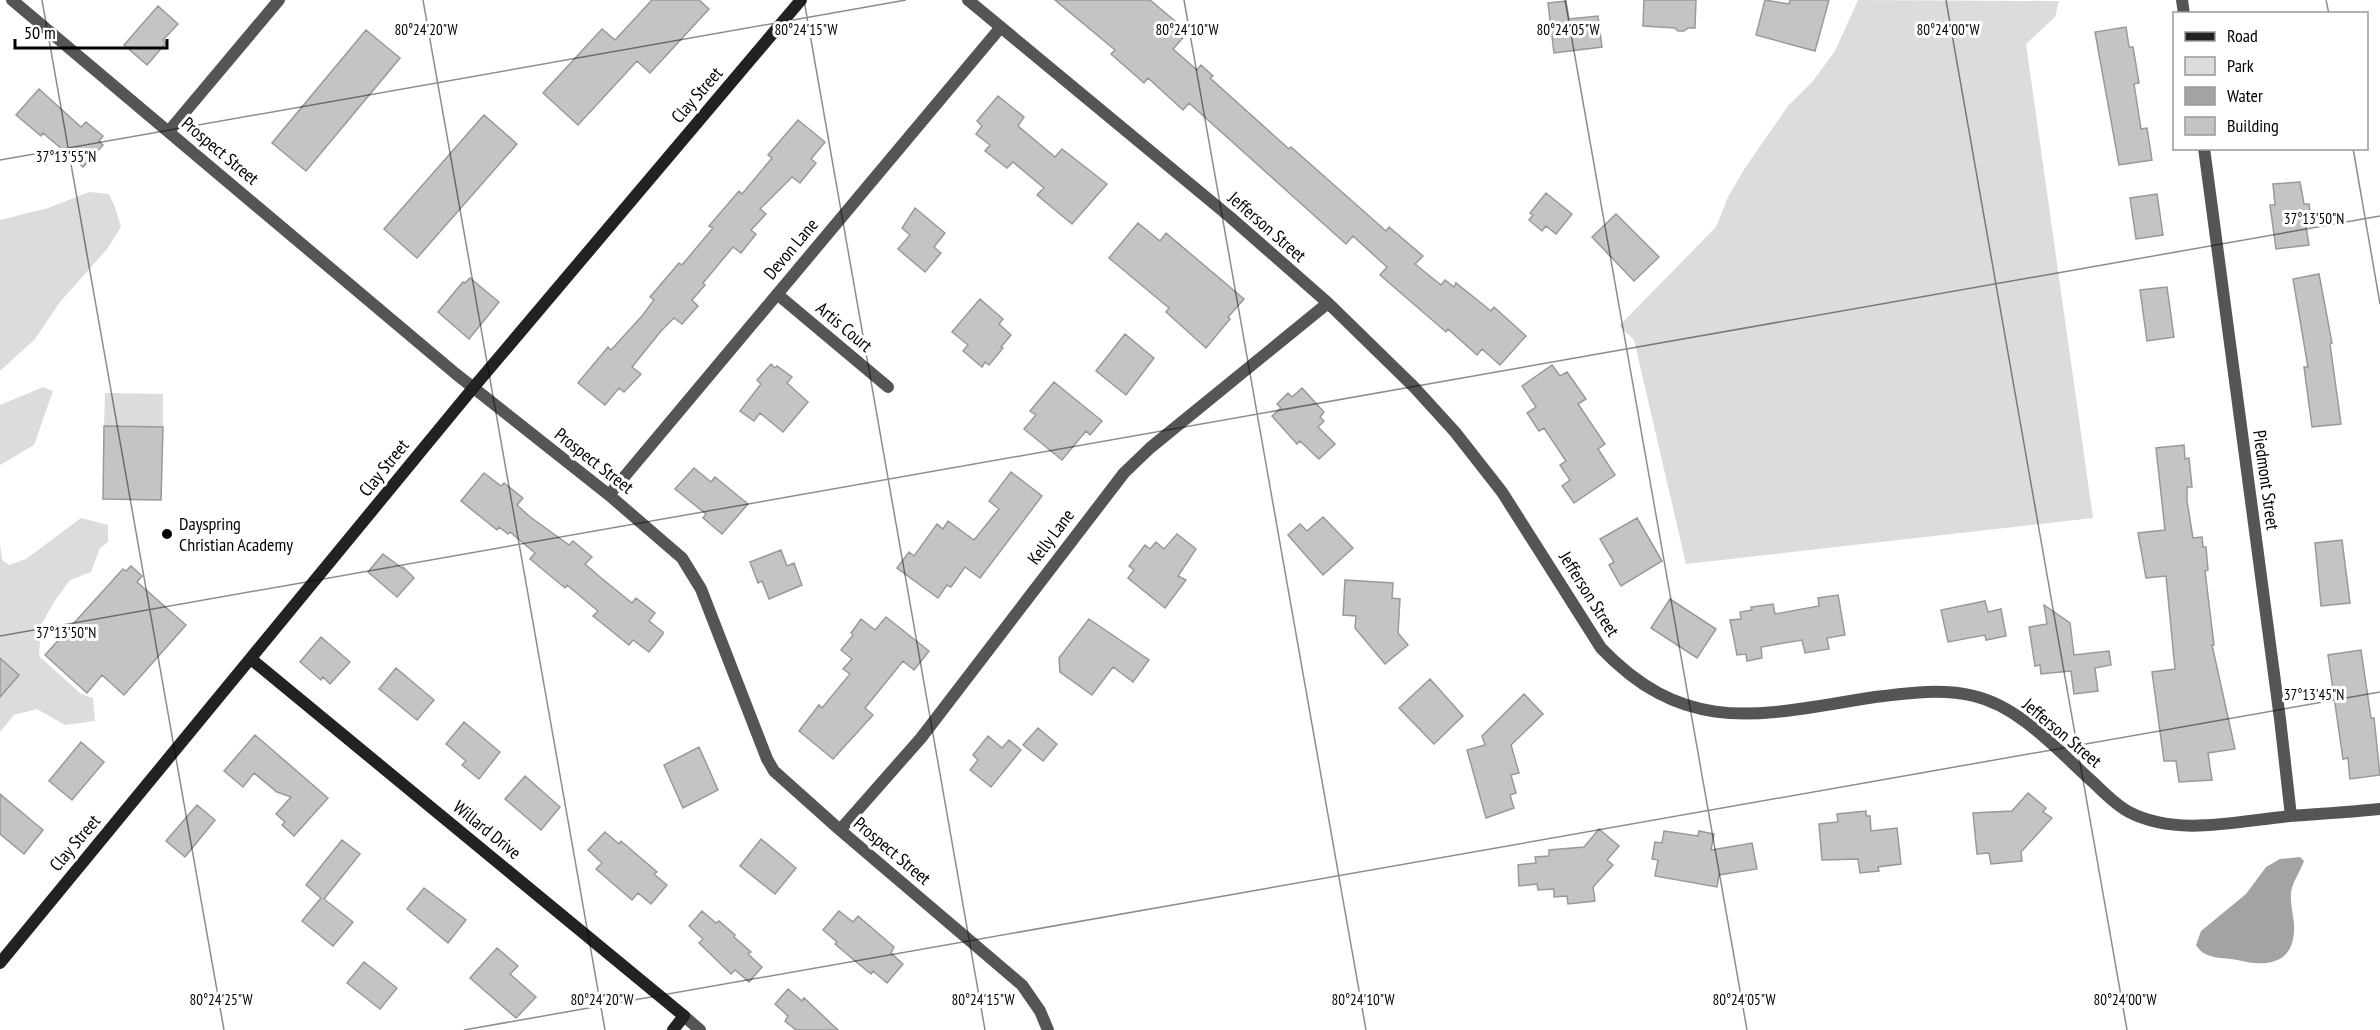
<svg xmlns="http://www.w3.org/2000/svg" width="2380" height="1030" font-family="'PT Sans Narrow',sans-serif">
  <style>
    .green { fill: #dcdcdc }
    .water { fill: #a3a3a3 }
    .building { fill: #c4c4c4; stroke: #999; stroke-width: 1.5 }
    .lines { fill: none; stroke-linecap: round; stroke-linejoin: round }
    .street { stroke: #555; stroke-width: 12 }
    .secondary { stroke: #222; stroke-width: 12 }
    .ticks { fill: none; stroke: #000; stroke-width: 1.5; stroke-opacity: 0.45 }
    .poi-dot { fill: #000; stroke: #fff; stroke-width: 2 }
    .labels { text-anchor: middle; stroke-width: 6; stroke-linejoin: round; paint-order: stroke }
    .street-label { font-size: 18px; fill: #000; stroke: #fff }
    .poi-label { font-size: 18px; fill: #000; stroke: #fff; text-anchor: start }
    .ticks-label { font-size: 15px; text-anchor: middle; fill: #000; stroke: #fff; stroke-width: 6; stroke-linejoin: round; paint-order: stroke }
  </style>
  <rect width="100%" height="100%" fill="#fff"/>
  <path class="green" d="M 1858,0 L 2059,1 L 2055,17 L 2026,44 L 2093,518 L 1686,564 L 1634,340 L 1619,326 L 1716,227 L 1728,197 L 1745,168 L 1788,106 L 1813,81 L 1835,51 Z
    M 89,192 L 109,194 L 115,207 L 121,227 L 107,249 L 60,302 L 35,339 L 0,371 L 0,220 L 48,208 Z
    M 43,387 L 53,391 L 34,445 L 0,465 L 0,405 Z
    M 105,393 L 163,394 L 163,427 L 104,426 Z
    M 81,518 L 108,525 L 108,542 L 100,548 L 91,572 L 70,580 L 54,602 L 41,625 L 39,656 L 81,694 L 93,698 L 95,721 L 65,725 L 37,709 L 14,715 L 0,732 L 0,543 L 2,560 L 9,565 L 26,559 Z"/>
  <path class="water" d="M 2300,857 L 2304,861 C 2300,872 2293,881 2291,892 C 2290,902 2293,913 2294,924 C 2296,963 2269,968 2237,960 C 2222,957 2205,960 2196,945 L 2201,931 L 2246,894 L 2266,867 L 2280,859 Z"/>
  <path class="building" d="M 652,0 L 699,0 L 709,9 L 650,73 L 637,61 L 578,125 L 543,93 L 602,29 L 615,40 Z
    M 1055,0 L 1150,0 L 1188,32 L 1173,49 L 1197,70 L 1201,65 L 1213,76 L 1210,78 L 1289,149 L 1291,147 L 1386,231 L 1389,227 L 1423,256 L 1415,264 L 1441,285 L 1445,280 L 1454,287 L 1456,283 L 1491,311 L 1494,307 L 1526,336 L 1500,365 L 1482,349 L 1477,355 L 1448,329 L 1446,332 L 1380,275 L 1387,267 L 1353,236 L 1346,244 L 1189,103 L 1183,110 L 1148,78 L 1144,83 L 1111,54 L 1115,50 Z
    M 1644,0 L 1696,0 L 1695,28 L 1688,28 L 1684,31 L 1678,31 L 1675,28 L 1643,26 Z
    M 1765,0 L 1789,4 L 1790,0 L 1829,0 L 1815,51 L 1756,35 Z
    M 1566,1 L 1569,19 L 1598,16 L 1602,47 L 1554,53 L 1548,3 Z
    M 158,6 L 178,24 L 163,40 L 166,43 L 147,65 L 124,45 Z
    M 2126,27 L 2129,47 L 2133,47 L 2139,83 L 2134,84 L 2141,129 L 2147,128 L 2152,160 L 2119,165 L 2095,32 Z
    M 366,30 L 400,58 L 306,171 L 272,143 Z
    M 39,89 L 81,127 L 86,122 L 103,136 L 99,141 L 103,145 L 83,167 L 43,133 L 41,136 L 16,115 Z
    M 998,96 L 1024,117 L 1018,126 L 1055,157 L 1062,149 L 1107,184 L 1072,224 L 1037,195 L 1044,188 L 1013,162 L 1007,168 L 985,151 L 990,145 L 976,134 L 982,126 L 977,121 Z
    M 484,115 L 517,144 L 417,258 L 384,229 Z
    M 798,120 L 825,142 L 811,159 L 816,163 L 800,183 L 792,177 L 760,209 L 766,214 L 751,230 L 756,234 L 741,253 L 733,247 L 703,283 L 705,285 L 692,300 L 698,306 L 682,324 L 674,318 L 661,331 L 632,367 L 641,374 L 624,392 L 619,388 L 605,405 L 578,383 L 608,347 L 611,350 L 642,316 L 654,300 L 650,297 L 679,263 L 682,265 L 713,228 L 709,226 L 739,191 L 742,194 L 772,158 L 768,155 Z
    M 2300,182 L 2304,204 L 2309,204 L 2312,226 L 2306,226 L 2309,245 L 2276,249 L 2270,205 L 2275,205 L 2273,184 Z
    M 1546,193 L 1572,214 L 1556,234 L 1546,226 L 1542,231 L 1529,220 L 1533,215 L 1530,213 Z
    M 2157,194 L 2163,235 L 2136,239 L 2130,198 Z
    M 915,208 L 945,233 L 934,247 L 941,253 L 925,272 L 898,249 L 910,235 L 902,228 Z
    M 1616,214 L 1659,257 L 1634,281 L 1592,237 Z
    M 1138,223 L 1160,241 L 1166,233 L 1244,299 L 1228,317 L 1230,319 L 1206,348 L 1166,312 L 1169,308 L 1109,258 Z
    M 2319,274 L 2332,343 L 2330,344 L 2341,424 L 2312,427 L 2304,367 L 2308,367 L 2293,279 Z
    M 470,278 L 499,302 L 469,339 L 438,312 L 463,282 L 465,283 Z
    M 2167,287 L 2174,337 L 2147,341 L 2140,290 Z
    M 980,299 L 1003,319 L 999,324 L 1011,335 L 1001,347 L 1003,348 L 989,365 L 985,362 L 982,367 L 963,351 L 968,345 L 952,332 Z
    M 1125,334 L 1154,358 L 1126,395 L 1096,371 Z
    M 771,364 L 775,368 L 777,366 L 792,377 L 787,383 L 808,402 L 783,432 L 760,413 L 754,421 L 740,411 L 761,384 L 757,380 Z
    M 1552,365 L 1560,376 L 1567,372 L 1586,399 L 1578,404 L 1605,444 L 1598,449 L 1615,475 L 1574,503 L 1562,486 L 1570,480 L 1560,465 L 1566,461 L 1544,428 L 1539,431 L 1527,413 L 1536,407 L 1522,386 Z
    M 1054,382 L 1102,421 L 1090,435 L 1086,431 L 1062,460 L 1024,429 L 1036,415 L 1030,411 Z
    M 1302,388 L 1324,412 L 1320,417 L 1324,421 L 1318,427 L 1335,444 L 1319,459 L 1300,441 L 1297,444 L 1272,416 L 1281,408 L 1277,404 L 1288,393 L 1292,397 Z
    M 104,426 L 163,427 L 161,500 L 103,499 Z
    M 2184,445 L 2185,459 L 2189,458 L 2192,487 L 2187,487 L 2187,501 L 2193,538 L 2202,537 L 2203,547 L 2206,547 L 2208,570 L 2205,571 L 2214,645 L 2212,645 L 2235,749 L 2208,753 L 2212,780 L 2179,782 L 2176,761 L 2164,761 L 2152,672 L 2175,669 L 2166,576 L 2146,578 L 2138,533 L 2165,530 L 2156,448 Z
    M 694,468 L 711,482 L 715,477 L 748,504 L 722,534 L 703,518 L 706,514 L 675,489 Z
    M 1011,472 L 1042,496 L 980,578 L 965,567 L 951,587 L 947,585 L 938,598 L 897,568 L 909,552 L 914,556 L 937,524 L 943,529 L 948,521 L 974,540 L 999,509 L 989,501 Z
    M 484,473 L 501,486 L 504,483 L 523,498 L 517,505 L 529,516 L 569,545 L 573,541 L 592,557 L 585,564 L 600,577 L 632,603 L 636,598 L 655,613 L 649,621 L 663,632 L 663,634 L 649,652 L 633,640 L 629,645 L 593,616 L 598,611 L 567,585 L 565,588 L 530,559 L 535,553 L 510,532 L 508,534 L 499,527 L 497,530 L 461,501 Z
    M 1323,517 L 1353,548 L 1323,575 L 1288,535 L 1300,524 L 1307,531 Z
    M 1637,518 L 1662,561 L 1621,586 L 1609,565 L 1614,562 L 1600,539 Z
    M 1177,534 L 1196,549 L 1178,576 L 1186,580 L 1165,608 L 1128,578 L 1134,570 L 1129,566 L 1145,545 L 1150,549 L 1156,542 L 1164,549 Z
    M 2342,540 L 2350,603 L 2321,606 L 2315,543 Z
    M 781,550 L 787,566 L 794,563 L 802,585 L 769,599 L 762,581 L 758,583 L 750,562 Z
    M 383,554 L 402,568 L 403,567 L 414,578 L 397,597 L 368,572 Z
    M 131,566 L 142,576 L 137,582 L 186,625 L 124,695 L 102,675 L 87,693 L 45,655 L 123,569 L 126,571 Z
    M 1345,580 L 1393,583 L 1392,598 L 1400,599 L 1398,633 L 1408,645 L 1385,664 L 1355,628 L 1356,616 L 1343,615 Z
    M 1838,595 L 1845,635 L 1827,638 L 1829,649 L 1805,653 L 1802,640 L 1761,647 L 1762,658 L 1747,661 L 1746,654 L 1737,655 L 1730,620 L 1741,619 L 1740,612 L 1752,610 L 1751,607 L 1773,604 L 1775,614 L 1819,606 L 1818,598 Z
    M 1670,599 L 1716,629 L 1697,658 L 1651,628 Z
    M 1985,601 L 1988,612 L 2001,609 L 2006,636 L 1986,640 L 1985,635 L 1948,642 L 1941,610 Z
    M 2044,605 L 2070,623 L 2074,655 L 2109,651 L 2111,665 L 2095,668 L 2098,691 L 2074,694 L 2071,671 L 2041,674 L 2040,665 L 2035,666 L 2029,627 L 2047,624 Z
    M 886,617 L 929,651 L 914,670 L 903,661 L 865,708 L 873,715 L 833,759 L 799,731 L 819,705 L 822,708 L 850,674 L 843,669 L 852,659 L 841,650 L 853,635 L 851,633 L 861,619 L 875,630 Z
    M 1089,619 L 1149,660 L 1133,682 L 1113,667 L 1092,695 L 1060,672 L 1059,658 Z
    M 321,637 L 350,662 L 330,684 L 323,677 L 321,680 L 300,662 Z
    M 2361,650 L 2371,718 L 2374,718 L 2380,775 L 2350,779 L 2348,758 L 2343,759 L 2328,655 Z
    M 0,658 L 19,675 L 0,697 Z
    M 396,668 L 434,700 L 417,720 L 379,689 Z
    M 1430,679 L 1463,716 L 1434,744 L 1399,708 Z
    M 1524,694 L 1543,714 L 1511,745 L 1519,773 L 1511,775 L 1516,793 L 1510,795 L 1514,808 L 1486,818 L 1467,750 L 1485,745 L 1482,736 Z
    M 464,722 L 500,752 L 479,779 L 462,765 L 466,761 L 446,744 Z
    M 1038,728 L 1057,744 L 1043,761 L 1023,745 Z
    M 255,735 L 328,798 L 294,836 L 282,825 L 285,822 L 276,814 L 291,797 L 277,792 L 254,773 L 243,787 L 224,771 Z
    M 988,736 L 1002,748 L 1009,740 L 1021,750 L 991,787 L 970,770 L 978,760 L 973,755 Z
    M 81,742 L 104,762 L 72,800 L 49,781 Z
    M 699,747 L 718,790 L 683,808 L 664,765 Z
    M 525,776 L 560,807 L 541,830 L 505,799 Z
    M 2028,793 L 2046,808 L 2043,812 L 2052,818 L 2021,852 L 2022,861 L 1991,864 L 1989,853 L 1977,854 L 1973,813 L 2012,811 Z
    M 0,794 L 43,830 L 24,854 L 0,834 Z
    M 197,805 L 215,820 L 185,857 L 166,841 Z
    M 1866,811 L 1866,816 L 1870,816 L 1871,831 L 1897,828 L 1901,864 L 1878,867 L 1879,871 L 1860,873 L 1858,859 L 1822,860 L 1819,824 L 1838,822 L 1837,814 Z
    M 1599,829 L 1619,846 L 1607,860 L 1613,865 L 1593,887 L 1595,901 L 1568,904 L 1567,896 L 1554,897 L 1554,889 L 1538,890 L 1537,884 L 1519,886 L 1518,865 L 1536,863 L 1535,857 L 1549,856 L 1549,850 L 1584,847 Z
    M 1664,831 L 1698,836 L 1699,831 L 1714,834 L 1711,850 L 1752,843 L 1757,869 L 1719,875 L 1717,887 L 1655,876 L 1658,860 L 1652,859 L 1655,842 L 1662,843 Z
    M 605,832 L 619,844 L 621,841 L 657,872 L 654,874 L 667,885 L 651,904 L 638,893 L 632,900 L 596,869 L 602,863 L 588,850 Z
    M 761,839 L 796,868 L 775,894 L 740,866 Z
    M 342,840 L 360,854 L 324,899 L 353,922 L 333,946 L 302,921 L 321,898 L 306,885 Z
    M 424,888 L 466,920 L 448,943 L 407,909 Z
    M 702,911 L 716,923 L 719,921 L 735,935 L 734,937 L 751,952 L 748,954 L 762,967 L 749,982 L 735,970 L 731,974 L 699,943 L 703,939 L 689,926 Z
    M 839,911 L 853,922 L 858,916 L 894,947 L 891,953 L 903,964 L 887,983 L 873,971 L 871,974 L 855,961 L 835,944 L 837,942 L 823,930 Z
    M 497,948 L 518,966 L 510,974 L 536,997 L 516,1018 L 470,978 Z
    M 364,962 L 397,988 L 380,1009 L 347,983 Z
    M 788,989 L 802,1001 L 804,998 L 838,1030 L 796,1030 L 785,1021 L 788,1016 L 775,1004 Z"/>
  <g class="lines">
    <path class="street" d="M 12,0 L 456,374 L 609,495 L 682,558 L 701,589 L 767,759 L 774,771 L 840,830 L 1022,985 L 1040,1011 L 1048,1030
      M 968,0 L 1230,217 L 1328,303 L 1414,387 L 1455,432 L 1502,492 L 1601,648 C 1688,739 1764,714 1875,697 C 1907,693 1942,688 1974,696 C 2021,707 2059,752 2094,783 C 2104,793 2116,805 2129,812 C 2177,837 2238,821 2290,816 C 2320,814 2350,812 2380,809
      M 2182,0 L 2184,14
      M 169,131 L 279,0
      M 2204,148 L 2280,719 L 2291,816
      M 777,294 L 888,387
      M 609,495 L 1001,27
      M 840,830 L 921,738 L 1124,473 L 1150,448 L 1328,303
      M 684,1016 L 700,1030"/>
    <path class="secondary" d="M 251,659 L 684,1016 L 673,1030
      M 0,963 L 473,388 L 801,0"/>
  </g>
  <path class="ticks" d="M 42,0 L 224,1030M 423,0 L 605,1030M 804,0 L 985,1030M 1184,0 L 1366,1030M 1565,0 L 1747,1030M 1946,0 L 2127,1030M 2326,0 L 2329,14M 2353,148 L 2380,304M 0,160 L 906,0M 0,636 L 2380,216M 464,1030 L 2380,692"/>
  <circle class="poi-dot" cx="167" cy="534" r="6"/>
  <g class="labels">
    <g class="street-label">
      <text transform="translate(697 95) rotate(-49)" y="6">Clay Street</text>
      <text transform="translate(220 151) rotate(40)" y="6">Prospect Street</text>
      <text transform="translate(1267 227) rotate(41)" y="6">Jefferson Street</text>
      <text transform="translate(791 249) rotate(-50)" y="6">Devon Lane</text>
      <text transform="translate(844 327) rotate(40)" y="6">Artis Court</text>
      <text transform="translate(594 461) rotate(38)" y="6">Prospect Street</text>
      <text transform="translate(384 468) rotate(-51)" y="6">Clay Street</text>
      <text transform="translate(2266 480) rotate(82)" y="6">Piedmont Street</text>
      <text transform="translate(1051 537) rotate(-53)" y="6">Kelly Lane</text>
      <text transform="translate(1589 594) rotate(58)" y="6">Jefferson Street</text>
      <text transform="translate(2062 733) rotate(40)" y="6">Jefferson Street</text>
      <text transform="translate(487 830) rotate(39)" y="6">Willard Drive</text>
      <text transform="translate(75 843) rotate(-50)" y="6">Clay Street</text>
      <text transform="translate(892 851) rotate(40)" y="6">Prospect Street</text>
    </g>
    <g class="poi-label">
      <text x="179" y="530">Dayspring<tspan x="179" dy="21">Christian Academy</tspan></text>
    </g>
  </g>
  <g class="ticks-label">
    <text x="426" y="35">80°24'20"W</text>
    <text x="806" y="35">80°24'15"W</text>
    <text x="1187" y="35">80°24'10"W</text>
    <text x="1568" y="35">80°24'05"W</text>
    <text x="1948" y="35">80°24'00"W</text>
    <text x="66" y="162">37°13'55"N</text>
    <text x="2314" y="224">37°13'50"N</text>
    <text x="66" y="638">37°13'50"N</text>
    <text x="2314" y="700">37°13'45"N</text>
    <text x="221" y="1005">80°24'25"W</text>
    <text x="602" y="1005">80°24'20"W</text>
    <text x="983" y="1005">80°24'15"W</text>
    <text x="1363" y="1005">80°24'10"W</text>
    <text x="1744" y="1005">80°24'05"W</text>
    <text x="2125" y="1005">80°24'00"W</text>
  </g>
  <rect x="2173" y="12" width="195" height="138" fill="#ffffff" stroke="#999999" stroke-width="1.5"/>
  <rect x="2185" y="32" width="30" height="9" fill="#222222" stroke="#999999" stroke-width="1.5"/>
  <text x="2227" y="42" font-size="18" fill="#000000">Road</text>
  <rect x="2185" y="57" width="30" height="18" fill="#dcdcdc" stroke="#999999" stroke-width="1.5"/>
  <text x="2227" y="72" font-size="18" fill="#000000">Park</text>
  <rect x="2185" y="87" width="30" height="18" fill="#a3a3a3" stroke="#999999" stroke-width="1.5"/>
  <text x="2227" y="102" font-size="18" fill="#000000">Water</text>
  <rect x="2185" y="117" width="30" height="18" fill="#c4c4c4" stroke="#999999" stroke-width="1.5"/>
  <text x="2227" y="132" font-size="18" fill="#000000">Building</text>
  <path d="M15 39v9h152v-9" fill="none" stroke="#000000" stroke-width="3"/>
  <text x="24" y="39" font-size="18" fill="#000000" stroke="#ffffff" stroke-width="4.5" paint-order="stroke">50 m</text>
</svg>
